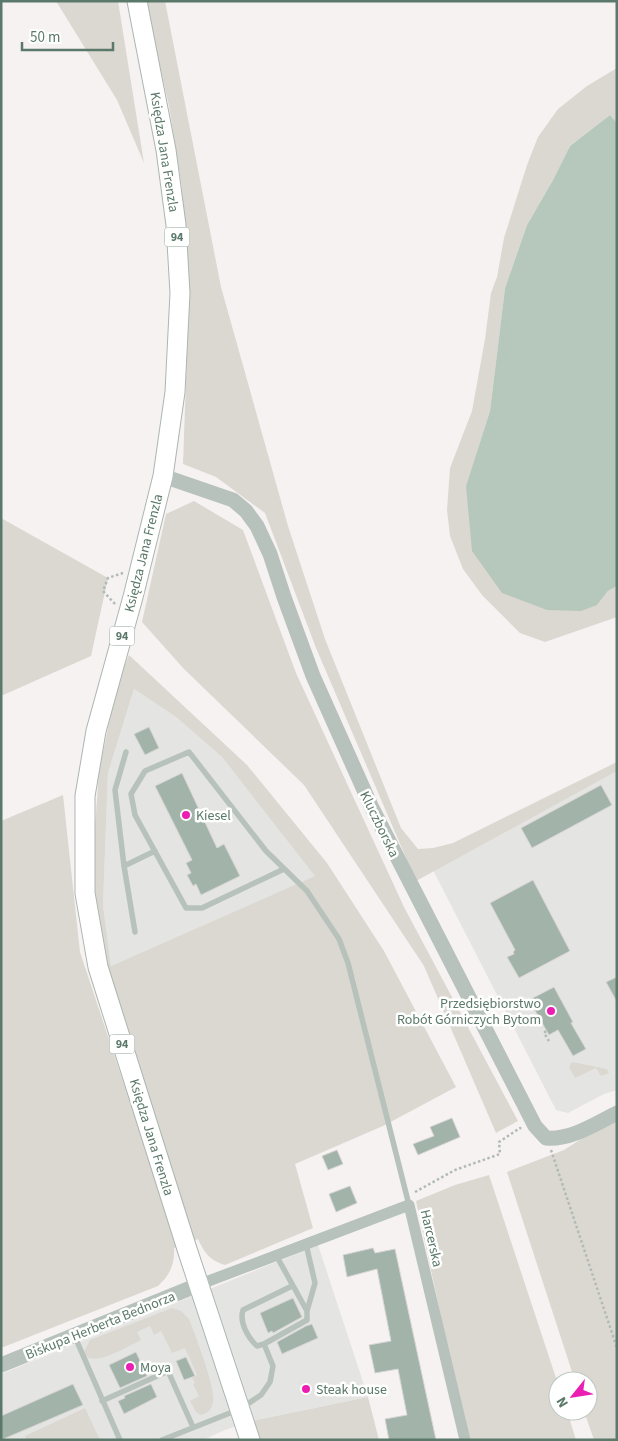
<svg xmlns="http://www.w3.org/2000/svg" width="618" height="1441" font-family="'Source Sans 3',sans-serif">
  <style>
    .built { fill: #e4e4e2 }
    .green { fill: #dbd8d1; fill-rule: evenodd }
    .water { fill: #b6c8bc }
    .building { fill: #a2b3aa; stroke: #d7d5d5 }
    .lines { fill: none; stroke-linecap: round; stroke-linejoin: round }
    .primary-casing { stroke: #abb6b1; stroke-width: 21 }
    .path { stroke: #b2bab6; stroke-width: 2.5; stroke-dasharray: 2.5 2.5; stroke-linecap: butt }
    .service { stroke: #b7c2bc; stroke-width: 5.5 }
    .minor { stroke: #b7c2bc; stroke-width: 11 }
    .tertiary { stroke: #b7c2bc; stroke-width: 15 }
    .primary { stroke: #fff; stroke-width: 19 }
    .poi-dot { fill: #eb1eb3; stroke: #fff; stroke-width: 2 }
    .labels { text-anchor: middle; stroke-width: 5; stroke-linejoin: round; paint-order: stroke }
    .shield { fill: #fff; stroke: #8ca197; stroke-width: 1 }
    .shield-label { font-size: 12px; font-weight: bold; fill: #5b796a }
    .street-label { font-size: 14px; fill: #5b796a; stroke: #fff }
    .poi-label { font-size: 14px; fill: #5b796a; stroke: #fff; text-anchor: start }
  </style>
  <rect width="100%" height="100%" fill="#f6f2f2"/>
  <path class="built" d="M 134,689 L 176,717 L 222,757 L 316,876 L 111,966 L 103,905 L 108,773 Z
    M 617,771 L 617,1090 L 604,1094 L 568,1113 L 556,1110 L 433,870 Z
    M 318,1245 L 368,1397 L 252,1421 L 225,1430 L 203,1440 L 1,1440 L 1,1374 Z"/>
  <path class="green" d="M 56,1 L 118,1 L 144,163 L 117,100 Z
    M 145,1 L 165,1 L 221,287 L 288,526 L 325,639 L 401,828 L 418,849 L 433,848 L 453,843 L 617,762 L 617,771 L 416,881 L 316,648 L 265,513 L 216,477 L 183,464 L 188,325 L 182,188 L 169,106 Z
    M 617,68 L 617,123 L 610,115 L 570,146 L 553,180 L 527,225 L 505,288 L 490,411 L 466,487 L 597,605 L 608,591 L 617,586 L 617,617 L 545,642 L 520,633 L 482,595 L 463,569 L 450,536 L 447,510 L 450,468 L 472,411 L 485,339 L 491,293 L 497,277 L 504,238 L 527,165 L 538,137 L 558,109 L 587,86 Z
    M 194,501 L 243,530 L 296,673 L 404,907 L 518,1121 L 496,1133 L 424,966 L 304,785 L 184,669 L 142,622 L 166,514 Z
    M 1,518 L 108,578 L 91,656 L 1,696 Z
    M 129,655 L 247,765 L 327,863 L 384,951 L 456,1087 L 383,1126 L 295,1164 L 313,1228 L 225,1265 C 210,1261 204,1252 198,1239 L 193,1241 L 107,967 L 94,903 L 94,842 L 99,771 L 118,680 ZM 134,689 L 176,717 L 222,757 L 315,876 L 111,966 L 103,905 L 108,773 Z
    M 63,795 L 80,952 L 178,1247 L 174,1248 C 175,1264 170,1275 158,1286 L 1,1348 L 1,821 Z
    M 572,1062 L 607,1069 L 609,1073 L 601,1076 L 596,1068 L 575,1078 L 569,1067 Z
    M 617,1120 L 617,1440 L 594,1440 L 584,1411 L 588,1411 L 588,1381 L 575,1381 L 507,1172 L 564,1150 L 589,1134 Z
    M 489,1175 L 558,1384 L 558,1411 L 567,1411 L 576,1440 L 470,1440 L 443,1326 L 416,1201 L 455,1185 Z
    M 172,1308 L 181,1311 L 189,1319 C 195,1335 216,1388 213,1402 C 212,1410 207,1414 200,1415 L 196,1412 L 190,1401 L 199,1396 L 193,1384 L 195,1383 L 192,1378 L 197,1375 L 185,1348 L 172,1353 L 161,1331 L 154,1335 L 150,1326 L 137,1332 L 141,1340 C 128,1346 97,1366 85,1356 L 84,1352 L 90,1340 Z
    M 368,1397 L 379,1440 L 259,1440 L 252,1421 Z
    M 85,1408 L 100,1440 L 26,1440 L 25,1436 Z"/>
  <path class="water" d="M 610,115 L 617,123 L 617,586 L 608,591 L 597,605 L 581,611 L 547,610 L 502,593 L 472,551 L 466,486 L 490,411 L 505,288 L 527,225 L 553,180 L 570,146 Z"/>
  <path class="building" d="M 149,727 L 159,748 L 145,755 L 134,734 Z
    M 182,773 L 217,848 L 224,844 L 240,876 L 201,895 L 196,884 L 193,886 L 187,875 L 191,873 L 186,863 L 192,860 L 155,786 Z
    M 601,785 L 612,805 L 532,848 L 521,828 Z
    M 533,880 L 570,951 L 519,978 L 507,957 L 514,954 L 513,952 L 515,950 L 490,903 Z
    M 617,977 L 617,1002 L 606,982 Z
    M 554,987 L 573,1022 L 571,1023 L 586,1049 L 573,1056 L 558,1030 L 549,1035 L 529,1000 Z
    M 452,1118 L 460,1137 L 418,1155 L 413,1144 L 434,1136 L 430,1127 Z
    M 337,1150 L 343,1164 L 328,1170 L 322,1156 Z
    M 350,1186 L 357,1203 L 336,1212 L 329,1194 Z
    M 373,1248 L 375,1253 L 395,1249 L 436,1440 L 389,1440 L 385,1419 L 407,1415 L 398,1369 L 375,1373 L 369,1345 L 391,1341 L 377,1269 L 347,1277 L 343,1255 Z
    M 293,1298 L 302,1317 L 273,1333 L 272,1331 L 268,1333 L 260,1313 Z
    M 312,1324 L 318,1338 L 282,1354 L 277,1342 L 306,1326 Z
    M 136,1352 L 147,1376 L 120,1388 L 109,1365 Z
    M 186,1357 L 195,1376 L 184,1380 L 176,1361 Z
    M 73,1384 L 83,1405 L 1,1440 L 1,1416 Z
    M 151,1384 L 157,1397 L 124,1414 L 118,1401 L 125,1398 L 124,1396 Z"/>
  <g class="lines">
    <defs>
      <path id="primary" d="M 137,1 L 166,150 L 176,225 L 180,293 L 175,392 L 163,476 L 133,597 L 96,731 L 85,796 L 85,893 L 98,967 L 187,1249 L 250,1440"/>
    </defs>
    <use href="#primary" class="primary-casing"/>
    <path class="path" d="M 115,604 L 103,591 L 108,578 L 123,573
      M 546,1031 L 544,1033 L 549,1041
      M 551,1150 L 617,1348
      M 415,1192 L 455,1170 L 500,1154 L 499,1142 L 520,1128 L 521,1129"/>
    <path class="service" d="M 126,752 L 115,790 L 124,866 L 135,932
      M 124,866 L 155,851
      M 284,869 L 202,908 L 186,908 L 135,815 L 131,794 L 145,771 L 189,752 L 266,851 L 307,891 L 339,939 L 348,963 L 409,1205
      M 306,1244 L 315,1283 L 307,1311
      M 75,1337 L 120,1440
      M 264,1344 L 257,1346 C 248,1338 239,1322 243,1310 L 292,1286
      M 102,1401 L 168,1371 L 193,1427
      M 162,1440 L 240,1409 L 261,1395 L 270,1382 L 273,1366 L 264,1344 L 307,1320 L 307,1311 L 276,1255"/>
    <path class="minor" d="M 198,1285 L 409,1205 L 465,1440"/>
    <path class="tertiary" d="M 163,476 L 233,500 L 246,511 L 257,526 L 270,554 L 284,597 L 313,676 L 372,808 L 535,1126 L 546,1138 C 571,1140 595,1124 617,1113
      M 1,1365 L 198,1285"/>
    <use href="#primary" class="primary"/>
  </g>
  <g class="poi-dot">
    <circle cx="186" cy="815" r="5"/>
    <circle cx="551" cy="1011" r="5"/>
    <circle cx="130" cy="1367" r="5"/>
    <circle cx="306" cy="1389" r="5"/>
  </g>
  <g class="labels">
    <g class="shield">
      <rect x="164.5" y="227.5" width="25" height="19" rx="4"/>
      <rect x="109.5" y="626.5" width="25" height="19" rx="4"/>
      <rect x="109.5" y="1034.5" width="25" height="19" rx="4"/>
    </g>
    <g class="shield-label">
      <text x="177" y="241">94</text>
      <text x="122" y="640">94</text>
      <text x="122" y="1048">94</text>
    </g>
    <g class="street-label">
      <text transform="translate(165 152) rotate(81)" y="5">Księdza Jana Frenzla</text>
      <text transform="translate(143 553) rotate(-76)" y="5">Księdza Jana Frenzla</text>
      <text transform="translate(380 824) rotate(64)" y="5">Kluczborska</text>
      <text transform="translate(152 1137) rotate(73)" y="5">Księdza Jana Frenzla</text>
      <text transform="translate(432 1238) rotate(77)" y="5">Harcerska</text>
      <text transform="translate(100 1325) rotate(-22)" y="5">Biskupa Herberta Bednorza</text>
    </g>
    <g class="poi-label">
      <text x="196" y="820">Kiesel</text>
      <text x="541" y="1008" text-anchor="end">Przedsiębiorstwo<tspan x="541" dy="16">Robót Górniczych Bytom</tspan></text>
      <text x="140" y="1372">Moya</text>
      <text x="316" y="1394">Steak house</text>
    </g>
  </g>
  <rect width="618" height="1441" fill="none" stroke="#5b796a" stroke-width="5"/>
  <g transform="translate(573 1396) rotate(240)"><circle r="24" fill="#ffffff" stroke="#bdc9c3"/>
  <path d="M0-4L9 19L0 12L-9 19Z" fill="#eb1eb3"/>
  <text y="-8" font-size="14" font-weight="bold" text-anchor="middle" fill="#5b796a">N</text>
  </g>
  <path d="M22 42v8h91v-8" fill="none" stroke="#5b796a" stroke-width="2.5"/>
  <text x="30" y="42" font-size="15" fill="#5b796a" stroke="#ffffff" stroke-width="4" paint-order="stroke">50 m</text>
</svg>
